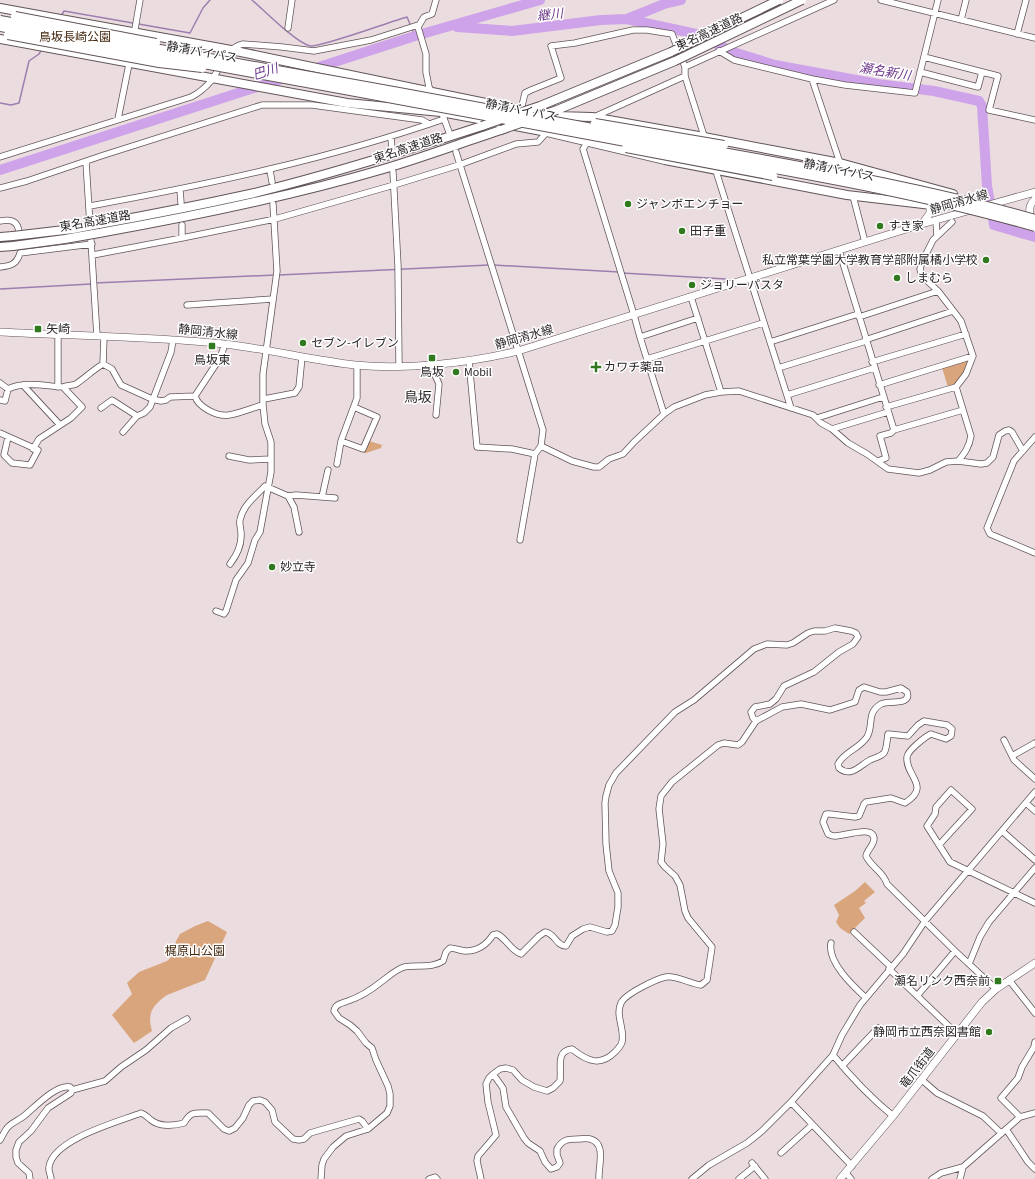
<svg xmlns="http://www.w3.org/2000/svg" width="1035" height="1179" font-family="'Source Sans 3','Noto Sans JP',sans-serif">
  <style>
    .green { fill: #d9a57d }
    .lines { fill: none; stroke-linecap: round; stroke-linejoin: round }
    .stream { stroke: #9d7eb0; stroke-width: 1.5 }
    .river { stroke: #cea3ea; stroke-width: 10 }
    .minor-casing { stroke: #615557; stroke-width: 7 }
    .major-casing { stroke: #615557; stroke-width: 8 }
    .highway-casing { stroke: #615557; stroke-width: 10 }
    .minor { stroke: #fff; stroke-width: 5.5 }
    .major { stroke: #fff; stroke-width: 7 }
    .highway { stroke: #fff; stroke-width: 8 }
    .highway-bridge-casing { stroke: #615557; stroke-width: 10; stroke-linecap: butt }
    .highway-bridge { stroke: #fff; stroke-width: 8 }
    .poi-dot { fill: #31791e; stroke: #fff; stroke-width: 1.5 }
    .labels { text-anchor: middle; stroke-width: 3; stroke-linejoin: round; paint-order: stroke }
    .street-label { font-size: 12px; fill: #2b2627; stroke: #fff }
    .park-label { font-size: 12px; fill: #43270f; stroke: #fff }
    .poi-label { font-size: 12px; fill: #2b2627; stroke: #fff; text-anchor: start }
    .water-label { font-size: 13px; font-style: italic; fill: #6e398b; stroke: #fff }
    .quarter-label { font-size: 14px; fill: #2b2627; stroke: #fff }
  </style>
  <rect width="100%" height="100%" fill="#ebdddf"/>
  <path class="green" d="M 966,360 L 969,363 C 964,373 959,384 948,387 L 942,368 Z
    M 369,441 L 382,445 L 381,448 L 366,453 L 364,453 Z
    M 865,882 L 875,892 L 864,901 L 866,903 L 859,908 L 865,918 L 849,934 L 840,928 L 836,922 L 839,915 L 834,905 L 855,891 Z
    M 208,921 L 227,932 L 205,980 L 167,995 C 152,1006 147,1013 152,1031 L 134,1043 L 112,1015 L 132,994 L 127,983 L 139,972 L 167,961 L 172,956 L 176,941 L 180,934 L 195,926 Z"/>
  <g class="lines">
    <path class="stream" d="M 252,0 C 265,11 295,42 310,46 C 319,48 392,21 407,17 L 415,36
      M 61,16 L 64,11 L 190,33 L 203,8 L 210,0
      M 0,103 L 11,105 L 19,103 L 29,61 L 39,54 L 42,49
      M 493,265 L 619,272
      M 622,273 L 726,279
      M 279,275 L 489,265
      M 95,283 L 275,275
      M 0,289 L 91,284"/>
    <path class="river" d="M 627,19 L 696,34 L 733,52 L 775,65 L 878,84 L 934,91 L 979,101 L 982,106 L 987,186 L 994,225 L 1035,237
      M 457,27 L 512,31 L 601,20 L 627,19 L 664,4 L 681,0
      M 0,170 L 415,36 L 540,0"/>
    <defs>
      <path id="minor" d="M 881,0 L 1035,38
        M 961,20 L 966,0
        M 288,28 L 292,0
        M 1017,34 L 1026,0
        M 134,35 L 140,0
        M 719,51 L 734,60 L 812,79
        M 924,57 L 998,76 L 989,110 L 1035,120
        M 920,72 L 978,87 L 982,72
        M 433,94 L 429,87 L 426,72 L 426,54 L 418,27 L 424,17 L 432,14 L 436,0
        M 521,110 L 525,93 L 531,90 L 561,78 L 551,46 L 575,43 L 633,30 L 647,30 L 672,34 L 685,67
        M 443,116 L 449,132
        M 594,117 L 685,76
        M 118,119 L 130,59
        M 391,137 L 392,150
        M 705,139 L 685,76 L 685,67 L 834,0
        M 587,143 L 583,149 L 634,315 L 640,337 L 664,414
        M 456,152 L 543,430 L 541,446 L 535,454 L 520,540
        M 0,157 L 191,97 C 199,93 205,88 211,81 C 220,69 227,47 243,44 L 282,47 L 314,51 L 371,40 L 418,25
        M 86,162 L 97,336
        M 840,163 L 812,79 L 845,85 L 915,93 L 938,0
        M 715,168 L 791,408
        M 270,170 L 272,182
        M 393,172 L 398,266 L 399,366
        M 0,188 L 27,181 L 104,155 L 262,105 L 312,105 L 422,120 L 429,124
        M 180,190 L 181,203
        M 853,196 L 865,242
        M 90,206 C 210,184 329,159 444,119
        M 0,221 C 16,218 19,224 20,239
        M 936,221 L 937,236
        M 182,225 L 182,238
        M 839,250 L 894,430 L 963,410
        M 93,255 L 182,238 L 275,219 L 394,185 L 459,165 L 516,144 L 538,142 L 548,131
        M 0,267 C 11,266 17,264 20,253 L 92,244
        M 938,291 L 922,276 L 920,269 L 922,262 L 933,240 L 952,222
        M 691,297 L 721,392
        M 187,305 L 273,299
        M 859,317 L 938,291 L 961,321 L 973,356 L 966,374 L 956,387 L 971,436 C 969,447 965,453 958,461
        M 104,337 L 103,364 L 112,369 L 121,385 L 152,399 L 161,401 L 166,400 L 170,397 L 195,396
        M 640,337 L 698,318
        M 865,340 L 953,311
        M 770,342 L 858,314
        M 225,344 L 220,358 L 195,396 C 198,407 217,417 229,415 C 240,413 252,408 263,405
        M 647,359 L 763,323
        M 469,361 L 477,447 L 512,449 L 535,454
        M 872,362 L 966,334
        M 435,364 L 435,375 L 439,384 L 436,415
        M 778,368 L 866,341
        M 0,383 L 8,389 C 25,381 45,386 63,387 L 82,407 L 71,418 L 39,439 L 33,449
        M 23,385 L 60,425
        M 879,385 L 973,356
        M 58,387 L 58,335
        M 63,387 C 67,385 72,386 76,384 C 85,378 93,370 103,364
        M 787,395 L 874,368
        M 264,399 L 295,393 L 299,387 L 302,357
        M 0,400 L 5,401 L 8,389
        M 886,407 L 956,387
        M 101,408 L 112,400 L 137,416
        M 817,418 L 883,397
        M 832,429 L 888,412
        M 123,432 L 137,416 L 144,413 L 150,407 L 171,352 L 173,340
        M 0,433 L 38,450 L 30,465 L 12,463 L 4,455 L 8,437
        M 1035,437 L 1014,461 L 987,528 L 990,534 L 1035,553
        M 341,441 L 363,449 L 377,417 L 354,407
        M 541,446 L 572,461 L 594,467 L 599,467 L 609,459 L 623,454 L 634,442 L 664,414 L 674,407 L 705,395 L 721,392 L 739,391 L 813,415 L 821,423 L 832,429 L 848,443 L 867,454 L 888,469 L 919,473 L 930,470 L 946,462 L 958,461 L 981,464 L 987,463 L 993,457 L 999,435 L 1005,431 L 1009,430 L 1012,432 L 1023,451
        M 229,456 L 249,460 L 271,459
        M 878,461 L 886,458 L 880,436 L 891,433 L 894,430
        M 337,464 L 341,441 L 357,398 L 357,365
        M 288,496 L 294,507 L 299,532
        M 322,497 L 328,470
        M 230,564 C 237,555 242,545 241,533 C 241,529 239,524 240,520 C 243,505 255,497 265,486 L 288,496 L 296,495 L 335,498
        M 216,611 L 224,614 L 226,611 L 236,580 L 248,563 L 255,540 L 260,532 L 271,472 L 271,442 L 265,424 L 263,405 L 263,374 L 277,271 L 273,204
        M 1004,740 L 1014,760 L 1035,779
        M 1012,756 L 1035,743
        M 1026,803 L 1035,811
        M 1002,831 L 1035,860
        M 939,845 L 972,809 L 951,790 L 936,807 L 935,814 L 927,826 L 950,862 L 1035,903
        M 854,932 L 891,967
        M 831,943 C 827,962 853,986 866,998
        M 969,964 L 980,937 L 989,922 L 1035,868
        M 889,969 L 957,1034
        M 1009,980 L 1035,1013
        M 917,996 L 955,951
        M 833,1055 C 851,1077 871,1098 893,1116
        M 842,1066 L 878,1028
        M 493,1074 L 503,1088 L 506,1107 L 524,1138 L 528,1143 L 540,1151 L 545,1162 L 551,1169 L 557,1167 L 560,1163 L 557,1155 L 557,1149 C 562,1140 567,1139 578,1139 C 582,1139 586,1138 590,1139 C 607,1143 598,1167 599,1179
        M 922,1080 L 937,1093 L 983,1116 L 1001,1133
        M 72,1090 L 105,1081 L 121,1067 L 146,1050 L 171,1028 L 187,1019
        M 1020,1117 L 1001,1098 L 1018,1078 L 1022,1067 L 1034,1047 L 1035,1042
        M 1006,1129 L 1028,1162 L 1035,1169
        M 0,1140 C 3,1135 5,1130 8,1127 C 13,1122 19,1120 24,1116 C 34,1108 56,1084 70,1087 L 72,1090 L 71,1093 L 48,1108 L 31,1131 L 19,1142 L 16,1150 L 16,1157 L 18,1163 L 29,1173 L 30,1179
        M 781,1153 L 812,1125
        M 752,1163 L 765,1179
        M 852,1166 L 791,1102 L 833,1055 L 842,1035 L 860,1005 L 903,954 L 925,921 L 1035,792
        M 846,1173 L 851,1179
        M 51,1179 C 51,1175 48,1171 49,1167 C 53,1139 118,1122 141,1113 C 146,1115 147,1117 151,1120 C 159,1127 174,1126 184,1123 C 191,1111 195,1113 208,1113 L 224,1129 L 229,1131 L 235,1128 L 243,1118 L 249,1105 L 253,1101 L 260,1100 L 265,1102 L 272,1110 L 275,1122 L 293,1139 L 299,1140 L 304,1139 L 310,1133 L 359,1119 L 362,1121 L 368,1129
        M 321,1179 L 322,1165 L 324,1159 L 333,1147 L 346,1136 L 368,1129 L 387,1113 L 390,1106 L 390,1094 L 388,1086 L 376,1060 L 372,1048 L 366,1043 L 357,1031 L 350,1025 L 339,1018 L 334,1011 C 335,1004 342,1003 348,1001 C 360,997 371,990 381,982 C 388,977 395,970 404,967 C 418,964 431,969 443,961 L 446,952 L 450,948 C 455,948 461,951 466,951 C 478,951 487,944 493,935 L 497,934 C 507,939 510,950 521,954 L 539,936 L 545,932 C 555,933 556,946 566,946 L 572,936 L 583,929 L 590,927 L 607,932 L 612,931 L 615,925 L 618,907 L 618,893 L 609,871 L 606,844 L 605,803 L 606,796 L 609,785 L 616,773 L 675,712 L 694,700 L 754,649 L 767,644 L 787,645 L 793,643 L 808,633 L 814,631 L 825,631 L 835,628 L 851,631 L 856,633 L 858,637 L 853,644 L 839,652 L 814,672 L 784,686 L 776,699 L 770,704 L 755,707 L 751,712 L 753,718 L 756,721
        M 429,1179 L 435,1177 L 437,1179
        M 481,1179 L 477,1161 L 478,1156 L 496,1135 L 488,1102 L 486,1084 L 489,1078 L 493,1074 L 500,1069 L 506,1068 L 513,1070 L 522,1080 L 534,1087 L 547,1091 L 553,1088 L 560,1081 C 562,1068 555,1051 572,1049 C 587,1061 600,1067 615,1052 C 618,1049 621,1046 622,1042 C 625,1028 615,1016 621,1003 C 625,994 656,979 666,977 C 675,975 691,984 701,985 L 707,980 L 712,947 L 688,918 L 685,911 L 680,885 L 675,876 L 665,867 L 661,862 L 663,844 L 659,809 L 661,796 L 672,782 L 718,745 L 724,743 L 738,745 L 742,742 L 756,721 L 782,707 L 801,704 L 830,710 L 855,702 L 859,690 L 864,687 L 880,692 L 886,692 L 901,688 L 907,692 C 912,706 888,700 881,704 C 866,713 874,725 867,737 C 859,749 844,752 838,764 L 839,768 C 851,778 859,766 870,760 C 874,758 880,757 884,753 C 887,749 887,739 888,734 L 908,736 L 918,725 L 924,721 L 947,725 L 952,729 L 951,736 L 946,739 L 931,734 C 925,737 908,750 907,757 C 905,776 932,786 905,803 L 891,798 L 866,802 L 864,804 L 859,816 L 855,817 L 830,814 L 826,814 L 823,822 L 828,834 C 830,835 832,836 834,836 C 842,837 874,824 874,839 C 874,845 867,850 866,856 C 871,867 884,872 887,884 L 955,951 L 996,989
        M 692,1179 L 709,1165 L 747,1143 L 762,1131 L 791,1102
        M 739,1179 L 755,1166
        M 932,1179 L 941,1173 L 963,1167
        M 960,1179 L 963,1167 L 1020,1117 L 1035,1113"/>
      <path id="major" d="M 985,206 L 1035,192
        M 1030,215 C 1029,208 1030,204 1035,199
        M 922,224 L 930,213 L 930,204
        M 0,332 C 74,336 150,336 224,344 C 268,349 311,360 355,365 C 406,370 468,363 518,351 L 922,224 L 971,210
        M 840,1179 L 893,1116 L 982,1002 L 996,989 L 1035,963"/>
      <path id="highway" d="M 0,8 L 231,50 L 432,92 L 521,110 L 556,116 L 592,117 L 704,137 L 840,163 L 953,194
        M 0,39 L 347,103 L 441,112 L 547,132 L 665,160 L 847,195 L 940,206
        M 540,106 L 671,52
        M 557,110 L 675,61
        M 99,224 C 149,215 200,205 250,194 C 329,175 405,151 482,126
        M 99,233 C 194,216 288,197 380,170 C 421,158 461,143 501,130
        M 0,237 L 13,236
        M 0,247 L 13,246"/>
    </defs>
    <use href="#minor" class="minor-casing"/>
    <use href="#major" class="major-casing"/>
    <use href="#highway" class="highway-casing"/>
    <use href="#minor" class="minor"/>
    <use href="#major" class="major"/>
    <use href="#highway" class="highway"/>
    <defs>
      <path id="highway-bridge" d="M 15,16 L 156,43
        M 0,20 C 217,59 435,98 652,139 C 780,163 910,183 1035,219
        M 0,27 C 210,65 421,104 631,143 C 766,168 903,189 1035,227
        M 8,35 L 159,63 L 202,68
        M 671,52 L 779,0
        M 675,61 L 802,0
        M 519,113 L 540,106
        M 537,117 L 557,110
        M 595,123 L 724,145
        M 482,126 L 502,119
        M 501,130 L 521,123
        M 626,148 L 773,176
        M 13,236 L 73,229 L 99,224
        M 13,246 L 65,239 L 99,233"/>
    </defs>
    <use href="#highway-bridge" class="highway-bridge-casing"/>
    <use href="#highway-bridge" class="highway-bridge"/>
  </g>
  <g class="poi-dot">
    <circle cx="628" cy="204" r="4"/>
    <circle cx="880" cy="226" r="4"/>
    <circle cx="682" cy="231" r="4"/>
    <circle cx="986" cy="260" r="4"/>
    <circle cx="897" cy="278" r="4"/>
    <circle cx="692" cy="285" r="4"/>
    <rect x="34" y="325" width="8" height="8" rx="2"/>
    <circle cx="303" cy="343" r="4"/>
    <rect x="208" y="342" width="8" height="8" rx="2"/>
    <rect x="428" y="354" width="8" height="8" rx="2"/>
    <path d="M594 361h4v4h4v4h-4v4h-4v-4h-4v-4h4z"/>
    <circle cx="456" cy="372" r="4"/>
    <circle cx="272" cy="567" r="4"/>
    <rect x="994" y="977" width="8" height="8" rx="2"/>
    <circle cx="989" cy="1032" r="4"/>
  </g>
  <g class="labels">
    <g class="street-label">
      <text transform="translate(709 32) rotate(-25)" y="4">東名高速道路</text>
      <text transform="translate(202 52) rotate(10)" y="4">静清バイパス</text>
      <text transform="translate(521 110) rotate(11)" y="4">静清バイパス</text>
      <text transform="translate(408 148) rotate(-18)" y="4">東名高速道路</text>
      <text transform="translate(839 170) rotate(11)" y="4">静清バイパス</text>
      <text transform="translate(959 202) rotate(-16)" y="4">静岡清水線</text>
      <text transform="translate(95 221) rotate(-10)" y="4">東名高速道路</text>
      <text transform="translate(208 332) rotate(6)" y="4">静岡清水線</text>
      <text transform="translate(524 337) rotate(-16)" y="4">静岡清水線</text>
      <text transform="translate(917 1068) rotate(-52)" y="4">竜爪街道</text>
    </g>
    <g class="park-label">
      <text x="75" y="41">鳥坂長崎公園</text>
      <text x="195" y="955">梶原山公園</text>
    </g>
    <g class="poi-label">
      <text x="636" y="208">ジャンボエンチョー</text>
      <text x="888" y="230">すき家</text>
      <text x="690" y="235">田子重</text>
      <text x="978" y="264" text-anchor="end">私立常葉学園大学教育学部附属橘小学校</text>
      <text x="905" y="282">しまむら</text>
      <text x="700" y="289">ジョリーパスタ</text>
      <text x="46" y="333">矢崎</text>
      <text x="311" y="347">セブン-イレブン</text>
      <text x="212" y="364" text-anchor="middle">鳥坂東</text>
      <text x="604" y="371">カワチ薬品</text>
      <text x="432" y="376" text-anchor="middle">鳥坂</text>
      <text x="464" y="376">Mobil</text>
      <text x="280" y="571">妙立寺</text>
      <text x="990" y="985" text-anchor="end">瀬名リンク西奈前</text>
      <text x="981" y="1036" text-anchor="end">静岡市立西奈図書館</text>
    </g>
    <g class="water-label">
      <text transform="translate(550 14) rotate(-6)" y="5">継川</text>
      <text transform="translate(265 71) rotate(-18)" y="5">巴川</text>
      <text transform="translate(885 71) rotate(9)" y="5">瀬名新川</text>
    </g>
    <g class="quarter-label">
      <text x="418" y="402">鳥坂</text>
    </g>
  </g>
</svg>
